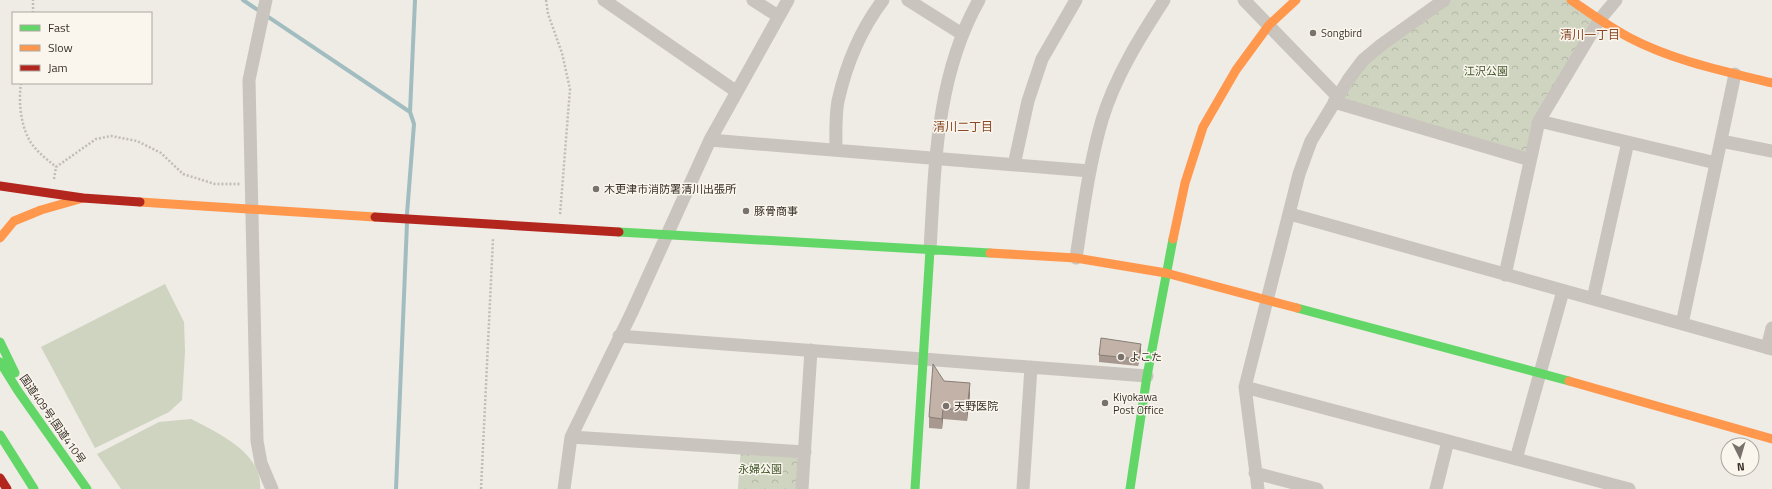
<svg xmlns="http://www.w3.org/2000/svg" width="1772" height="489" font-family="'Titillium Web','Noto Sans JP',sans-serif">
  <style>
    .forest { fill: url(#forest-crowns) }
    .pitch { fill: #ced4bf }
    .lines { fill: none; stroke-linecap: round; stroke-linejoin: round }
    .stream { stroke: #a1bdc0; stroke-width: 4 }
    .path { stroke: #c1bcb6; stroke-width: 2.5; stroke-dasharray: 2 2; stroke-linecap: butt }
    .street { stroke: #c9c4bd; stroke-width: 13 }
    .fast { stroke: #63d668; stroke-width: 9 }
    .slow { stroke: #ff974d; stroke-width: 9 }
    .jam { stroke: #b3261e; stroke-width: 9 }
    .wall { fill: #a79990 }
    .shaded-wall { fill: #887d75 }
    .building { fill: #c2b2a7; stroke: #887d75 }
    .poi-dot { fill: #79726c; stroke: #faf6ed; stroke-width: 1.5 }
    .labels { text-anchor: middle; stroke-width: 3; stroke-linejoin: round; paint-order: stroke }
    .poi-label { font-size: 11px; fill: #3a312b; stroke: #faf6ed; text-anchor: start }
    .park-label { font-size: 11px; fill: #44582f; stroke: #faf6ed }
    .street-label { font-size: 11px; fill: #3a312b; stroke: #faf6ed }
    .neighbourhood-label { font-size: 12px; fill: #884825; stroke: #faf6ed }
  </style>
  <defs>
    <pattern id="forest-crowns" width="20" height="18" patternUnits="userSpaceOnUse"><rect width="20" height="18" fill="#ced4bf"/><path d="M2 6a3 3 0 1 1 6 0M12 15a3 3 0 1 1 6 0" fill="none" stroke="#b2b6a4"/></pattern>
  </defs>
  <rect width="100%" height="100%" fill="#efebe5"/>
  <path class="forest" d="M 1445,0 L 1574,0 L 1600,19 L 1539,121 L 1530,160 L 1338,97 L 1363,60 Z
    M 741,447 L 805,452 L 802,489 L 738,489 Z"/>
  <path class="pitch" d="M 165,284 L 184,322 L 185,352 L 182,400 L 169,412 L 95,448 L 41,347 Z
    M 191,419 C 218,433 263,453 260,489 L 121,489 L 97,454 L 159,422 Z"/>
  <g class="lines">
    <path class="stream" d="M 243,0 L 410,112
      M 407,214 L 414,124 L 410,112 L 415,0
      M 396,489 L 407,223"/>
    <path class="path" d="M 546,0 L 548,14 L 562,53 L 570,89 L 560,215
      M 33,13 L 33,0
      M 21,83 C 18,104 21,132 35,148 C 41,155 49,161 56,167
      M 54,179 L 56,167 L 96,139 L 111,136 L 137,141 L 161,153 L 183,174 L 215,184 L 240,184
      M 481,489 L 493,239"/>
    <path class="street" d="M 266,0 L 249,80 L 257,441 L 261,463 L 272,489
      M 604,0 L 737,92
      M 753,0 L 778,16
      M 908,0 L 962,34
      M 1244,0 L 1338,97
      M 1334,102 L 1530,160
      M 1539,121 L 1716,163
      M 710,140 L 1090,171
      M 1721,141 L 1772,151
      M 836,150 C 836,134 835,117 838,101 C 846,65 861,29 883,0
      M 1014,165 L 1028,101 L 1042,59 L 1076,0
      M 1290,214 L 1772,349
      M 930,250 C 935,165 936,76 979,0
      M 1076,258 C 1083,212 1089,165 1102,120 C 1115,77 1140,37 1164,0
      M 1505,275 L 1539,121 L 1600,19 L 1616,0
      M 1593,299 L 1628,142
      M 1682,324 L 1735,74
      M 619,336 L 1147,376
      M 1767,348 L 1772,328
      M 1245,387 L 1629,489
      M 571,437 L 805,452
      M 1516,459 L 1563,291
      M 1255,473 L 1317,489
      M 564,489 L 571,437 L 632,312 L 710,140 L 788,0
      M 802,489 L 811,350
      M 1023,489 L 1031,367
      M 1258,489 L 1245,387 L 1299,174 L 1311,141 L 1348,80 L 1363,60 L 1381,45 L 1444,0
      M 1436,489 L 1448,441"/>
    <path class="fast" d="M 619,232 L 990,253
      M 1297,308 L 1569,381
      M 0,342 L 15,373
      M 0,362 L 18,391 L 87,489
      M 0,435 L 34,489
      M 915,489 L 930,250
      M 1130,489 L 1147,376 L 1173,239"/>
    <path class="slow" d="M 1571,0 C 1590,13 1609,27 1630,38 C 1674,61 1724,71 1772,83
      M 140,202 L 375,217
      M 0,238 L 14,221 L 41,210 L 83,198
      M 1173,239 L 1185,183 L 1203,127 L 1236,70 L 1269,25 L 1296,0
      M 990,253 L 1076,258 L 1166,273 L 1297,308
      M 1569,381 L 1772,439"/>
    <path class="jam" d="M 0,186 L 83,198 L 140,202
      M 375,217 L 619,232
      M 0,478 L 7,489"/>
  </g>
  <path class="wall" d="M 1141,351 L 1138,366 L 1099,362 L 1099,355 Z
    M 944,381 L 970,394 L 967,421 L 943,419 L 942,429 L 929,428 L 929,417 Z"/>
  <path class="shaded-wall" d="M 1141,344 L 1141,351 L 1138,366 L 1138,359 Z
    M 970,383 L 970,394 L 967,421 L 967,411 Z
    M 943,408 L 943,419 L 942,429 L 942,419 Z"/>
  <path class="building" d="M 1101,338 L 1141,344 L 1138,359 L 1099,355 Z
    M 933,364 L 944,381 L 970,383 L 967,411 L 943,408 L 942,419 L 929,417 Z"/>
  <g class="poi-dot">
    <circle cx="1313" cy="33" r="4"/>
    <circle cx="596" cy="189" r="4"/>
    <circle cx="746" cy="211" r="4"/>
    <circle cx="1121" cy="357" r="4"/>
    <circle cx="1105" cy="403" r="4"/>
    <circle cx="946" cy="406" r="4"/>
  </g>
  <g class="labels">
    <g class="poi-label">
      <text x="1321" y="37">Songbird</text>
      <text x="604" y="193">木更津市消防署清川出張所</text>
      <text x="754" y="215">豚骨商事</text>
      <text x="1129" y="361">よこた</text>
      <text x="1113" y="401">Kiyokawa<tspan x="1113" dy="13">Post Office</tspan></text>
      <text x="954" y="410">天野医院</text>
    </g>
    <g class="park-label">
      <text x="1486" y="75">江沢公園</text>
      <text x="760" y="473">永婦公園</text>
    </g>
    <g class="street-label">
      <text transform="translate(53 419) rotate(55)" y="4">国道409号;国道410号</text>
    </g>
    <g class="neighbourhood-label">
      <text x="1590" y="39">清川一丁目</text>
      <text x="963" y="131">清川二丁目</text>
    </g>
  </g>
  <rect x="12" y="12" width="140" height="72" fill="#faf6ed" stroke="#ada79f"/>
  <rect x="20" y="25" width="20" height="6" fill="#63d668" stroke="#ada79f"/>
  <text x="48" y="32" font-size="12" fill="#3a312b">Fast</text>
  <rect x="20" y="45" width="20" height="6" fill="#ff974d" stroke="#ada79f"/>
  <text x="48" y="52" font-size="12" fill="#3a312b">Slow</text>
  <rect x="20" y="65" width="20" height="6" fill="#b3261e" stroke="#ada79f"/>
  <text x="48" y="72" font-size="12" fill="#3a312b">Jam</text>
  <g transform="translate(1740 457) rotate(175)"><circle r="19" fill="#faf6ed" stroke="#ada79f"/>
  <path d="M0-3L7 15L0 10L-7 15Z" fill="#79726c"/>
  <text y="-6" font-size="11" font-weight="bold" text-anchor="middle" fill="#3a312b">N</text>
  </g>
</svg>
